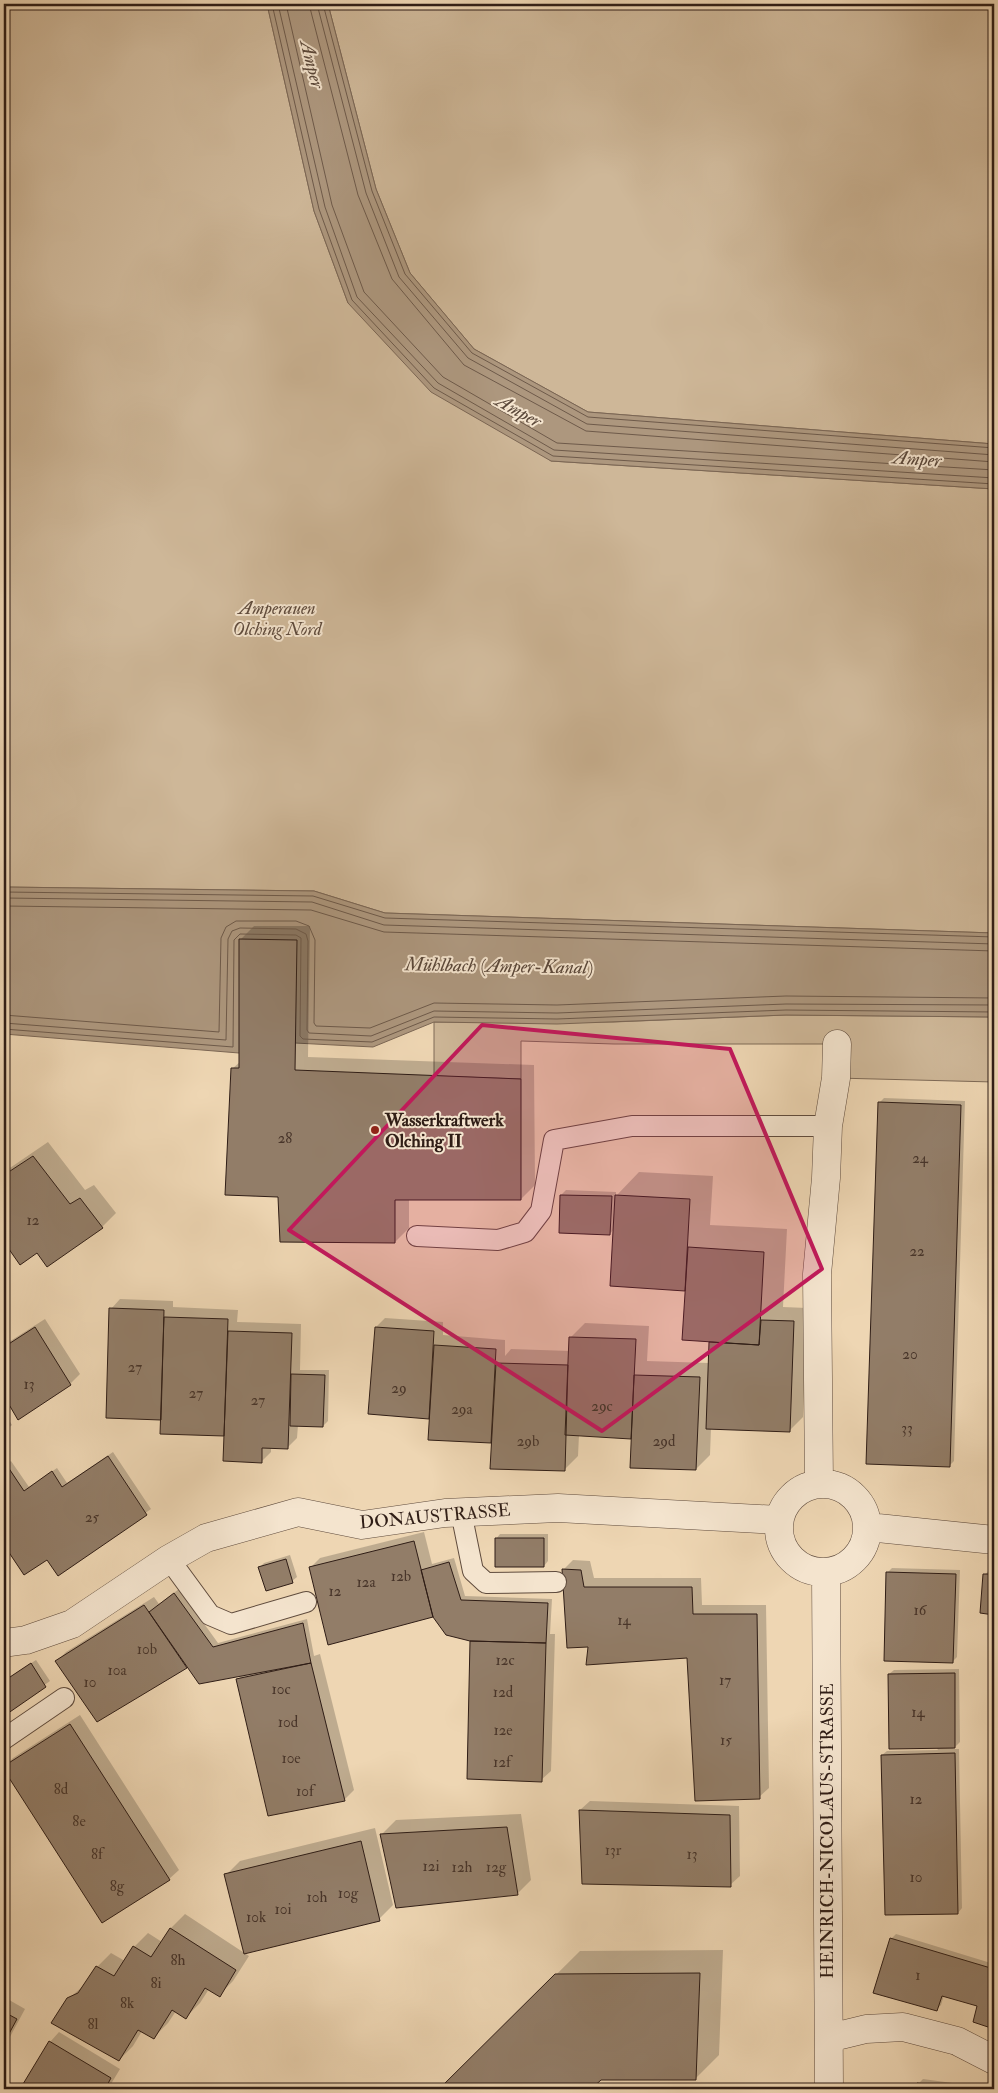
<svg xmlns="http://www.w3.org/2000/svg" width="998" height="2093" font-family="'IM FELL Double Pica',serif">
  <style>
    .green { fill: #ceb798; stroke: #7e6a57 }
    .water { fill: #ad977e; stroke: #7b6654 }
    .shadow { fill: #0003 }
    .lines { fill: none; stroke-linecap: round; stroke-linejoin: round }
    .shore { stroke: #6e5a4a; stroke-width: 1 }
    .building { fill: #927d68; stroke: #2f1d16 }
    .service-casing { stroke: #5f4b3d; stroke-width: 22 }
    .minor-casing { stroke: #5f4b3d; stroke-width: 29 }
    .service { stroke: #f4e4ce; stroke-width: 20 }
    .minor { stroke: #f4e4ce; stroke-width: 28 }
    .marked { fill: #c2185b; fill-opacity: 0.2; stroke: #c2185b; stroke-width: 4; stroke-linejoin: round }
    .poi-dot { fill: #8f2418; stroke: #f4e4ce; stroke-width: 2 }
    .labels { text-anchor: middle; stroke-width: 4; stroke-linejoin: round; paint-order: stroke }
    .number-label { font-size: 15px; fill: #48352a }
    .park-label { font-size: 18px; font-style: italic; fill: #5f4b3d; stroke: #f4e4ce }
    .poi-label { font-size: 18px; font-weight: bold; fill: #2f1d16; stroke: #f4e4ce; text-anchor: start }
    .street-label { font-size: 18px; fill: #2f1d16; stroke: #f4e4ce }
    .water-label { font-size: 19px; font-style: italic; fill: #5b483a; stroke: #f4e4ce }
  </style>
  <rect width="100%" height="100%" fill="#eed6b3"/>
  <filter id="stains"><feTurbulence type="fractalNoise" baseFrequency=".004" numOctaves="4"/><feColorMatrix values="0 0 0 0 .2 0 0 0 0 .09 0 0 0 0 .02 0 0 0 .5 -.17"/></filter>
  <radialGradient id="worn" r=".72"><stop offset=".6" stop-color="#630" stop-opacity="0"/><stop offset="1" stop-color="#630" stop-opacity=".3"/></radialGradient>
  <path class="green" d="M 4,4 L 267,4 L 314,211 L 348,303 L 551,461 L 994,489 L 994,933 L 385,913 L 314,891 L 4,887 Z
    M 328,4 L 994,4 L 994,444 L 588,412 L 474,349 L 410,273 L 376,189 Z
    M 786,1015 L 994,1017 L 994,1082 L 836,1078 L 837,1044 L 614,1044 L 521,1041 L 521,1079 L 434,1076 L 434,1022 L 613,1022 Z"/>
  <path class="water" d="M 267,4 L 328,4 L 376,189 L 410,273 L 474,349 L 588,412 L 994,444 L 994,489 L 551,461 L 431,392 L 348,303 L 314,211 Z
    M 4,887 L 314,891 L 385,913 L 994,933 L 994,1017 L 786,1015 L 557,1024 L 434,1022 L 373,1047 L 295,1043 L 239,1053 L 4,1034 Z"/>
  <path class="shadow" d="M 254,926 L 310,926 L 308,1057 L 534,1065 L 535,1185 L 521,1199 L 409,1199 L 409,1228 L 395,1242 L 280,1196 L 232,1069 L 241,1061 L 240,940 Z
    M 884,1098 L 965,1101 L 954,1461 L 949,1466 L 879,1103 Z
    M 48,1142 L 85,1190 L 94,1185 L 116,1213 L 102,1227 L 37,1251 L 21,1263 L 4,1240 L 4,1172 Z
    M 639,1172 L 713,1176 L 710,1225 L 787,1229 L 783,1307 L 807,1308 L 803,1417 L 789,1431 L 711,1428 L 710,1455 L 696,1469 L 633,1437 L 579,1435 L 578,1456 L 564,1470 L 493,1440 L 491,1442 L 431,1418 L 370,1413 L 376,1327 L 385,1318 L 443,1322 L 443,1335 L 505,1340 L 505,1356 L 511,1349 L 570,1351 L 571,1337 L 585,1323 L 649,1326 L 647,1361 L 709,1363 L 712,1341 L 687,1289 L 611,1285 L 614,1229 L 610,1234 L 561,1195 L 566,1190 L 616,1192 L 616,1196 Z
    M 120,1299 L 173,1301 L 173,1307 L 238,1310 L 237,1322 L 301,1324 L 300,1370 L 329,1370 L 328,1421 L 323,1426 L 298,1425 L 297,1438 L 287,1448 L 271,1447 L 271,1452 L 261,1462 L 226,1435 L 162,1419 L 111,1309 Z
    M 45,1319 L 80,1374 L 70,1384 L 19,1418 L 4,1394 L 4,1345 Z
    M 4,1412 L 12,1425 L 4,1432 Z
    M 113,1452 L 151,1509 L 58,1574 L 47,1558 L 24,1574 L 4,1543 L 4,1466 L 11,1461 L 29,1487 L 57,1468 L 67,1483 Z
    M 424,1532 L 432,1564 L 454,1558 L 465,1596 L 552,1599 L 550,1634 L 555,1634 L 551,1771 L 541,1780 L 472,1640 L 434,1616 L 311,1567 L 320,1558 Z
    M 500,1534 L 548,1534 L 548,1561 L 544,1566 L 496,1539 Z
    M 290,1555 L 297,1577 L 292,1581 L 260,1567 L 264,1563 Z
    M 573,1560 L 590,1561 L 594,1578 L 701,1578 L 702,1605 L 766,1605 L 769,1788 L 759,1797 L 688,1656 L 590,1646 L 564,1569 Z
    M 892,1568 L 960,1570 L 957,1657 L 952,1662 L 888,1572 Z
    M 989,1570 L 994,1570 L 994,1613 L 981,1612 L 985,1575 Z
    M 179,1589 L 218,1643 L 307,1619 L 314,1656 L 320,1654 L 354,1790 L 345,1799 L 269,1815 L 237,1680 L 242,1675 L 188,1665 L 57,1661 L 66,1652 L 154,1597 L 159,1604 Z
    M 36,1660 L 50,1681 L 4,1714 L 4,1681 Z
    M 959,1669 L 960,1742 L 953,1749 L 959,1749 L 962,1908 L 958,1913 L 882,1755 L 887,1751 L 938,1750 L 889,1674 L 894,1670 Z
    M 80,1715 L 179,1870 L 169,1879 L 102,1922 L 4,1767 L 13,1758 Z
    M 590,1801 L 739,1806 L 740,1876 L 730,1885 L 580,1810 Z
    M 521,1814 L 531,1880 L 517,1894 L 382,1834 L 396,1820 Z
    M 375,1828 L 393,1905 L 379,1919 L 226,1875 L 240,1861 Z
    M 185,1914 L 249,1956 L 233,1981 L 219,1995 L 209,1989 L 200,2003 L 186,2017 L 176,2011 L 168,2023 L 154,2037 L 142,2031 L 133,2046 L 119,2060 L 68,1999 L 87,1983 L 97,1967 L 111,1953 L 125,1961 L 134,1947 L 148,1933 L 162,1942 L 171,1928 Z
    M 896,1934 L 994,1964 L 994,2028 L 974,2022 L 979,2005 L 944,1995 L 941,2005 L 937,2009 L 891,1939 Z
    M 723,1950 L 719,2055 L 696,2078 L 601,2078 L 590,2089 L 441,2089 L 580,1951 Z
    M 4,1997 L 25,2009 L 4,2048 Z
    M 59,2032 L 120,2069 L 108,2089 L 22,2089 L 50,2042 Z
    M 923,2079 L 989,2088 L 989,2089 L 918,2089 L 918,2084 Z"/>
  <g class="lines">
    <path class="shore" d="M 272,4 L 319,209 L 352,300 L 434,388 L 553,456 L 994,484
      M 278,4 L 325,207 L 357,297 L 438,383 L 554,450 L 994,478
      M 286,4 L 332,205 L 364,292 L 443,377 L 557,443 L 994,470
      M 309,4 L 358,195 L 392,279 L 464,365 L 586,431 L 994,462
      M 317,4 L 366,193 L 399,277 L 468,358 L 587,424 L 994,455
      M 323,4 L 372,191 L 405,274 L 472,353 L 588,417 L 994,448
      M 4,892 L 313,896 L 385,918 L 994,937
      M 4,898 L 312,902 L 384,925 L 994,944
      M 4,906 L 311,910 L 384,932 L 994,951
      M 4,1015 L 219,1032 L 221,938 L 226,927 L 236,921 L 296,921 L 309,926 L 315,940 L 314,1023 L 316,1026 L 370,1028 L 434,1003 L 557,1005 L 786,996 L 994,998
      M 4,1023 L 226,1040 L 228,939 L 232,931 L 240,928 L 296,929 L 306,934 L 308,941 L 307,1030 L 309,1033 L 371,1036 L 434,1011 L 557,1013 L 786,1004 L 994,1005
      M 4,1029 L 233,1047 L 234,940 L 240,934 L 296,935 L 301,938 L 300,1036 L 303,1039 L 372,1042 L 434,1017 L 557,1019 L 786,1010 L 994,1012"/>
  </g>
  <path class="building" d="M 239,939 L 297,940 L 295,1070 L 521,1079 L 521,1200 L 395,1200 L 395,1243 L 280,1242 L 278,1197 L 225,1195 L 231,1068 L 239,1068 Z
    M 878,1102 L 961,1105 L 950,1467 L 866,1464 Z
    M 33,1156 L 70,1204 L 80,1198 L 103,1228 L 47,1267 L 37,1253 L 20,1265 L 4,1242 L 4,1175 Z
    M 560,1195 L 612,1196 L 610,1235 L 559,1233 Z
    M 615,1195 L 690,1199 L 685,1291 L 610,1286 Z
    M 688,1247 L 764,1252 L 759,1345 L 682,1340 Z
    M 109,1308 L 164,1310 L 161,1420 L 106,1418 Z
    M 164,1317 L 228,1319 L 224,1436 L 160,1434 Z
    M 761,1320 L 794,1321 L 790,1432 L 706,1429 L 709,1342 L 759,1345 Z
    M 35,1327 L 71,1385 L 18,1420 L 4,1396 L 4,1347 Z
    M 375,1327 L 434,1331 L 429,1419 L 368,1414 Z
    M 228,1331 L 292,1333 L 288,1449 L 262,1448 L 262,1463 L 223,1461 Z
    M 569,1337 L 636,1339 L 631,1439 L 565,1435 Z
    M 434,1345 L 496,1349 L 491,1443 L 428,1440 Z
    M 496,1363 L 568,1365 L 565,1471 L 490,1469 Z
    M 291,1374 L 325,1375 L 323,1427 L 290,1426 Z
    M 634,1375 L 700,1377 L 696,1470 L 630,1468 Z
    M 108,1456 L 147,1515 L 58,1576 L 47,1560 L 24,1575 L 4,1545 L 4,1466 L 6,1464 L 24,1491 L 52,1471 L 62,1487 Z
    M 495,1538 L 544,1538 L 544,1567 L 495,1567 Z
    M 414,1541 L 433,1617 L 328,1645 L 309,1567 Z
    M 286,1559 L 293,1583 L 266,1591 L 258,1567 Z
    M 449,1562 L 461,1600 L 548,1603 L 546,1643 L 470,1641 L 446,1635 L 433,1617 L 421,1570 Z
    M 562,1569 L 581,1570 L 584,1587 L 692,1587 L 693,1614 L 757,1614 L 760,1799 L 695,1801 L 687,1658 L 586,1665 L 588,1647 L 567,1648 Z
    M 886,1572 L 956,1574 L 953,1663 L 884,1661 Z
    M 983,1574 L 994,1574 L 994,1615 L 980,1613 Z
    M 174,1593 L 213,1647 L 303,1623 L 311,1663 L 199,1684 L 149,1612 Z
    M 144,1605 L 187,1668 L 97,1722 L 55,1661 Z
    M 470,1641 L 546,1643 L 542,1782 L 467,1779 Z
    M 31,1663 L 46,1687 L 4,1716 L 4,1681 Z
    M 311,1663 L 345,1801 L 268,1816 L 236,1679 Z
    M 955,1673 L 955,1748 L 889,1749 L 888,1674 Z
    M 70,1724 L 170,1880 L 102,1923 L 4,1770 L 4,1766 Z
    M 955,1753 L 958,1914 L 885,1915 L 881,1755 Z
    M 579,1810 L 730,1815 L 731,1887 L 582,1884 Z
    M 507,1827 L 518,1895 L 396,1908 L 380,1834 Z
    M 361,1841 L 380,1921 L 244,1954 L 224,1874 Z
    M 170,1928 L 236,1970 L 220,1997 L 205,1988 L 186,2019 L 172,2010 L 154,2039 L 138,2030 L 119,2061 L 51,2023 L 67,1998 L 78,1993 L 96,1966 L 114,1976 L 133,1946 L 151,1957 Z
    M 890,1938 L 994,1969 L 994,2029 L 973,2022 L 977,2006 L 942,1996 L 937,2011 L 873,1993 Z
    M 700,1973 L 696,2080 L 601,2080 L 591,2089 L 439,2089 L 555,1974 Z
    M 4,2012 L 17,2019 L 4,2043 Z
    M 49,2041 L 111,2078 L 105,2089 L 20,2089 Z
    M 917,2083 L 963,2089 L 916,2089 Z"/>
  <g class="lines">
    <defs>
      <path id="service" d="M 417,1236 L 498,1240 L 525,1232 L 541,1211 L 554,1140 L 632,1126 L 828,1126
        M 461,1512 L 473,1571 L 486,1583 L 556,1582
        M 169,1559 L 210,1615 L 231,1624 L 306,1602
        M 4,1739 L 64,1698"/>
      <path id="minor" d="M779 1528a44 44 0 1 1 88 0a44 44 0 1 1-88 0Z
        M 819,1484 L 817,1274 L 826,1178 L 828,1126 L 836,1078 L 837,1044
        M 868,1527 L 994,1540
        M 826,1573 L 829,2089
        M 4,1643 L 26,1640 L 72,1624 L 169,1559 L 206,1538 L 298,1512 L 362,1525 L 445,1513 L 558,1508 L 779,1520
        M 829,2038 L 866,2029 L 903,2027 L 957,2041 L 994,2060"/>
    </defs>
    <use href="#service" class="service-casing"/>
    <use href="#minor" class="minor-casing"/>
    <use href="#service" class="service"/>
    <use href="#minor" class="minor"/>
  </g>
  <path class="marked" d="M 482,1025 L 730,1049 L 822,1269 L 602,1431 L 289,1230 Z"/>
  <circle class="poi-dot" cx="375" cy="1130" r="5"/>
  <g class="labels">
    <g class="number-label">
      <text x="285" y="1143">28</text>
      <text x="920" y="1163">24</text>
      <text x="33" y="1225">12</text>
      <text x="917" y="1256">22</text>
      <text x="910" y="1359">20</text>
      <text x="135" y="1372">27</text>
      <text x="29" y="1389">13</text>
      <text x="399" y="1393">29</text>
      <text x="196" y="1398">27</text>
      <text x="258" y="1405">27</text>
      <text x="602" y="1411">29c</text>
      <text x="462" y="1414">29a</text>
      <text x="907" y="1433">33</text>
      <text x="528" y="1446">29b</text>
      <text x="664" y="1446">29d</text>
      <text x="92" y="1522">25</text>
      <text x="401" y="1581">12b</text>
      <text x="366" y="1587">12a</text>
      <text x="335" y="1596">12</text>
      <text x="920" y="1615">16</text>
      <text x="624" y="1625">14</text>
      <text x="147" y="1654">10b</text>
      <text x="505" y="1665">12c</text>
      <text x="117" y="1675">10a</text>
      <text x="725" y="1685">17</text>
      <text x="90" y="1687">10</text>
      <text x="281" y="1694">10c</text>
      <text x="503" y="1697">12d</text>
      <text x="918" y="1717">14</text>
      <text x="288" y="1727">10d</text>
      <text x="503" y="1735">12e</text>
      <text x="726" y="1745">15</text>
      <text x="291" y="1763">10e</text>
      <text x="502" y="1767">12f</text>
      <text x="61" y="1794">8d</text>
      <text x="305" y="1796">10f</text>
      <text x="916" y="1804">12</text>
      <text x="79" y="1826">8e</text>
      <text x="613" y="1855">13r</text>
      <text x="97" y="1859">8f</text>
      <text x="692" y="1859">13</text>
      <text x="431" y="1871">12i</text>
      <text x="462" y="1872">12h</text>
      <text x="496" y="1872">12g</text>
      <text x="916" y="1882">10</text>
      <text x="117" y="1891">8g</text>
      <text x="348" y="1898">10g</text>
      <text x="317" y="1902">10h</text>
      <text x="283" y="1914">10i</text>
      <text x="256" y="1922">10k</text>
      <text x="178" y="1965">8h</text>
      <text x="918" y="1980">1</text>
      <text x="156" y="1988">8i</text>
      <text x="127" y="2008">8k</text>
      <text x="93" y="2029">8l</text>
    </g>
    <g class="park-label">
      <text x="277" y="614">Amperauen<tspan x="277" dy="21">Olching Nord</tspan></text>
    </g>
    <g class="poi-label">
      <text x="385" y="1126">Wasserkraftwerk<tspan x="385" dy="21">Olching II</tspan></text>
    </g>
    <g class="street-label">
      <text transform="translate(435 1516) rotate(-5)" y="6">DONAUSTRASSE</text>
      <text transform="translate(827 1831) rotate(-90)" y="6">HEINRICH-NICOLAUS-STRASSE</text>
    </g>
    <g class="water-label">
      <text transform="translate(313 64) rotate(76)" y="7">Amper</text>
      <text transform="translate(519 410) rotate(29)" y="7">Amper</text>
      <text transform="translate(917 458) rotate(4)" y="7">Amper</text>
      <text transform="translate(499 965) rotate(1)" y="7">Mühlbach (Amper-Kanal)</text>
    </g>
  </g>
  <rect width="998" height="2093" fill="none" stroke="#eed6b3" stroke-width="20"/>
  <rect x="5" y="5" width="988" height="2083" fill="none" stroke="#2f1d16" stroke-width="2.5"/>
  <rect x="10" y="10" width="978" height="2073" fill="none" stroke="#2f1d16"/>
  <rect width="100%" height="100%" filter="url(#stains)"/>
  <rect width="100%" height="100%" fill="url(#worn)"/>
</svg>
